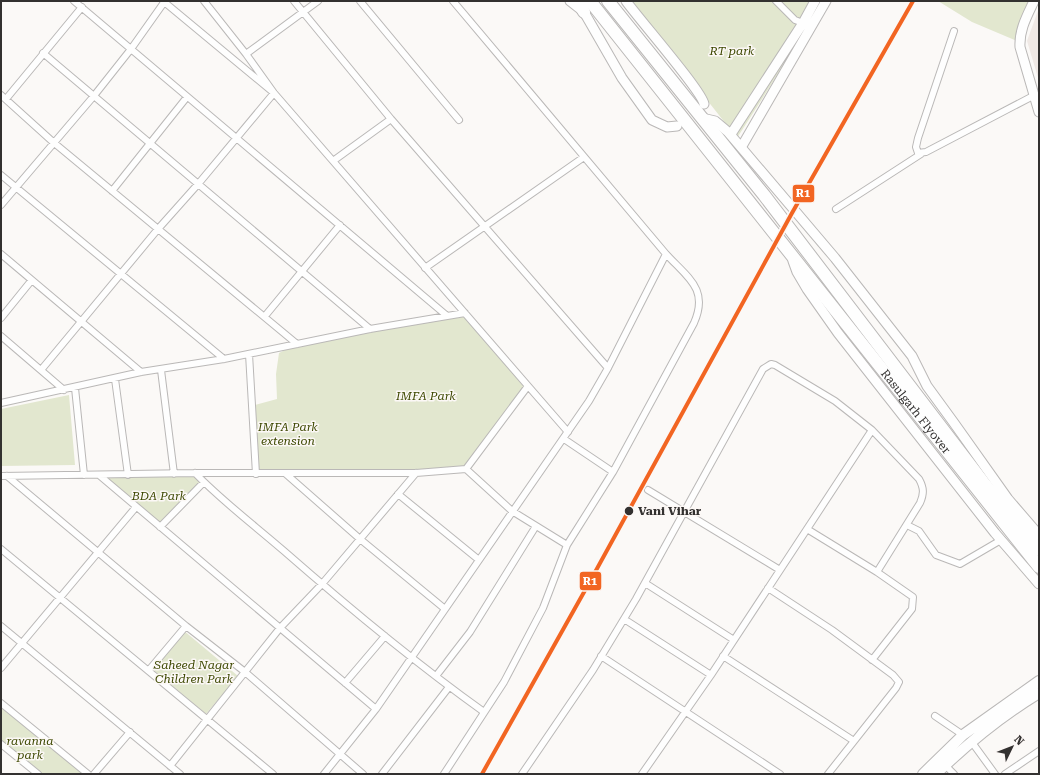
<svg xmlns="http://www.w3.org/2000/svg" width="1040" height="775" font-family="'Roboto Serif',serif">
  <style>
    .built { fill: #f0e9e5 }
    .park { fill: #e2e7cf }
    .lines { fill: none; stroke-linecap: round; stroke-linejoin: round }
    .street-casing { stroke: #bab8b7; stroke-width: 8 }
    .secondary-casing { stroke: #bab8b7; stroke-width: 11 }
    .primary-casing { stroke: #bab8b7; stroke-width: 12 }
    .highway-casing { stroke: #bab8b7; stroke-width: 14 }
    .street { stroke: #fefefe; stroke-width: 6 }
    .secondary { stroke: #fefefe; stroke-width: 9 }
    .primary { stroke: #fefefe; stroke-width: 10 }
    .highway { stroke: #fefefe; stroke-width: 12 }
    .rail-1-casing { stroke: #fcf8f6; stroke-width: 7 }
    .rail-1 { stroke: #f26522; stroke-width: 4 }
    .stop-dot { fill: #333130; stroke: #fcf8f6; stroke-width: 1.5 }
    .labels { text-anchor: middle; stroke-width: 3; stroke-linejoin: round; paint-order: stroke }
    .park-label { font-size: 12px; font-style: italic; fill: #3d4801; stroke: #fcf8f6 }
    .street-label { font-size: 12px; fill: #333130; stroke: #fcf8f6 }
    .stop-label { font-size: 12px; font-weight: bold; fill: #333130; stroke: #fcf8f6; text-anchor: start }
    .line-badge { stroke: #fcf8f6; stroke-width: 1.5 }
    .badge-label { font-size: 11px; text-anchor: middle; font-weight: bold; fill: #fff }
  </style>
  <rect width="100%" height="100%" fill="#fbf9f7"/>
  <path class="built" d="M 1039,8 L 1039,81 L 1027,41 Z"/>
  <path class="park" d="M 629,1 L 776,1 L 796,20 L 781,1 L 813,1 C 796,50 765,94 737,138 Z
    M 938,1 L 1034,1 L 1017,41 L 972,22 Z
    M 465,313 L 528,386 L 466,469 L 256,474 L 251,406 L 277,399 L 276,374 L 279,353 L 297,344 Z
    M 69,395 L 75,465 L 1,466 L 1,409 Z
    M 195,473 L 204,482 L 160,527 L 99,475 Z
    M 183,630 L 238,676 L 206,714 L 151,668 Z
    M 1,703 L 88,774 L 38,774 L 1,744 Z"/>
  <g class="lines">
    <defs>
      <path id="street" d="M 74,1 L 446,315
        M 204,1 L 246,54 L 274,93 L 568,432
        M 294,1 L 391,119 L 608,368
        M 360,1 L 459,120
        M 453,1 L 666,254 C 688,278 709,289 694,323 L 613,472 L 564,439
        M 776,1 L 795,20 L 803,23
        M 954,31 L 918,138 L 916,147 L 918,153 L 926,152 L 1033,96
        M 43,53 L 370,329
        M 246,54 L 318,1
        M 1,95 L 53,142 L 297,344
        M 6,99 L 82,7
        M 333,161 L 391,119
        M 1,175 L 224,359
        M 112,191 L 187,97
        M 1,205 L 93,97 L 131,49 L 165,1
        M 836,209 L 921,154
        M 1,254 L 141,372
        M 425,268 L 584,157
        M 265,316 L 340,225
        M 1,318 L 31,281
        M 1,336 L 64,390
        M 249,354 L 256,474
        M 41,370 L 158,229 L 199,183 L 274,93 L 163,1
        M 161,370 L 174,474
        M 115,379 L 128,475
        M 75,388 L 84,475
        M 1,403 L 141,372 L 224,359 L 370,329 L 465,313
        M 466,469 L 528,386
        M 195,473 C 222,501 254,525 284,551 C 348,607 414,662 484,712
        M 286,474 L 360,539 L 445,609
        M 99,475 L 376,709
        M 1,476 L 195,473 L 416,473 L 466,469 L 512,511 L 567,545 L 543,608 L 504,682 L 444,774
        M 7,476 L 186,626 L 245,672 L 363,774
        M 648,490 L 780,570
        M 398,494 L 479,560
        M 907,525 L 919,531 L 936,555 L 960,564 L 1001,540
        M 160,527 L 204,482
        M 567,545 L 613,472
        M 1,549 L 273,774
        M 645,583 L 734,640
        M 768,588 L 832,630 L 893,675 L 899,682 L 896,688 L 828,774
        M 624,619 L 711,675
        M 1,626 L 180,774
        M 601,656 L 780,774
        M 723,656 L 854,741
        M 872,660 L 912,609 L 913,597 L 877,572
        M 1,668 L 136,507
        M 149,670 L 186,626
        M 436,676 L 470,632 L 536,526
        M 345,683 L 385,636
        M 1,703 L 88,774
        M 935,716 L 963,735
        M 971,741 L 995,774
        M 1,744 L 38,774
        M 945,765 L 954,774
        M 170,766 L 280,628 L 322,584 L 416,473
        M 94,774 L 130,732
        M 324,774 L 376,709 L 589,401 L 608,368 L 666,254
        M 382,774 L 449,687
        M 522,774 L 593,670 L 636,599 L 763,369 L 771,364 L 775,365 L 835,401 L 872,430 L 919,479 C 924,488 924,494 920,503 L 877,572 L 807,529 L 872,430
        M 642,774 L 711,675 L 807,529
        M 1005,774 L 1039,751"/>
      <path id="secondary" d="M 570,1 L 584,12 L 622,78 L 652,120 L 667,127 L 677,126
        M 626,1 C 638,18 702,91 704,104
        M 1034,1 C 1027,16 1019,30 1020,47 L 1039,112
        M 702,118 L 715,121 L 728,132 L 835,258 L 912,356 L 927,386 L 954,423 L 1008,499 L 1039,535
        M 731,134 L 803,23 L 815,1
        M 742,146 L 826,1
        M 793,261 L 797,272 L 807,289 L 838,333 L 995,533 L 1039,584"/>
      <path id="primary" d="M 923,774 L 963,735 L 1039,681
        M 936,774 C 968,743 1001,716 1039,693"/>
      <g id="highway">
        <path d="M 578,1 L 584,12"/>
        <path id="s1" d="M 590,1 L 1039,567"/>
        <path d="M 608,1 L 764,195 L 983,482 L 1039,550"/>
      </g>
    </defs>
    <use href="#street" class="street-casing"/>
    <use href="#secondary" class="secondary-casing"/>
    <use href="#primary" class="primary-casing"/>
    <use href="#highway" class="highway-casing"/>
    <use href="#street" class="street"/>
    <use href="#secondary" class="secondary"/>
    <use href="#primary" class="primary"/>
    <use href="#highway" class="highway"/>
    <defs>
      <path id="rail-1" d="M 482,774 L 588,585 L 792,213 L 913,1"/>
    </defs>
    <use href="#rail-1" class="rail-1-casing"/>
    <use href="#rail-1" class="rail-1"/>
  </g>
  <circle class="stop-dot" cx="629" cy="511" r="5"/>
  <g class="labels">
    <g class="park-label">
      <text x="732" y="55">RT park</text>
      <text x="426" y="400">IMFA Park</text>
      <text x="288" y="431">IMFA Park<tspan x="288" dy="14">extension</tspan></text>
      <text x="159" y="500">BDA Park</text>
      <text x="194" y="669">Saheed Nagar<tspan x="194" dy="14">Children Park</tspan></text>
      <text x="30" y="745">ravanna<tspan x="30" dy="14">park</tspan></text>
    </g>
    <g class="street-label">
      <text dy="4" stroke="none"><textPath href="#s1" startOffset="524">Rasulgarh Flyover</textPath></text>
    </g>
    <g class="stop-label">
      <text x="638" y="515">Vani Vihar</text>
    </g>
  </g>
  <g class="line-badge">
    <rect x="792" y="184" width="23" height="19" rx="4" fill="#f26522"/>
    <rect x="579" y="571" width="23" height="20" rx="4" fill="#f26522"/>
  </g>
  <g class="badge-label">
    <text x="803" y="197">R1</text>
    <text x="590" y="585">R1</text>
  </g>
  <rect width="1040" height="775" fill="none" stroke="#333130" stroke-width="4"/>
  <g transform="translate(1012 747) rotate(47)" stroke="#fcf8f6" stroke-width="3" paint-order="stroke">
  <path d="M0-3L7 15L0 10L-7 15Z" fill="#333130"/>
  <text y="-6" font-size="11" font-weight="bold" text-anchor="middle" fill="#333130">N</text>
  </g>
</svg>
